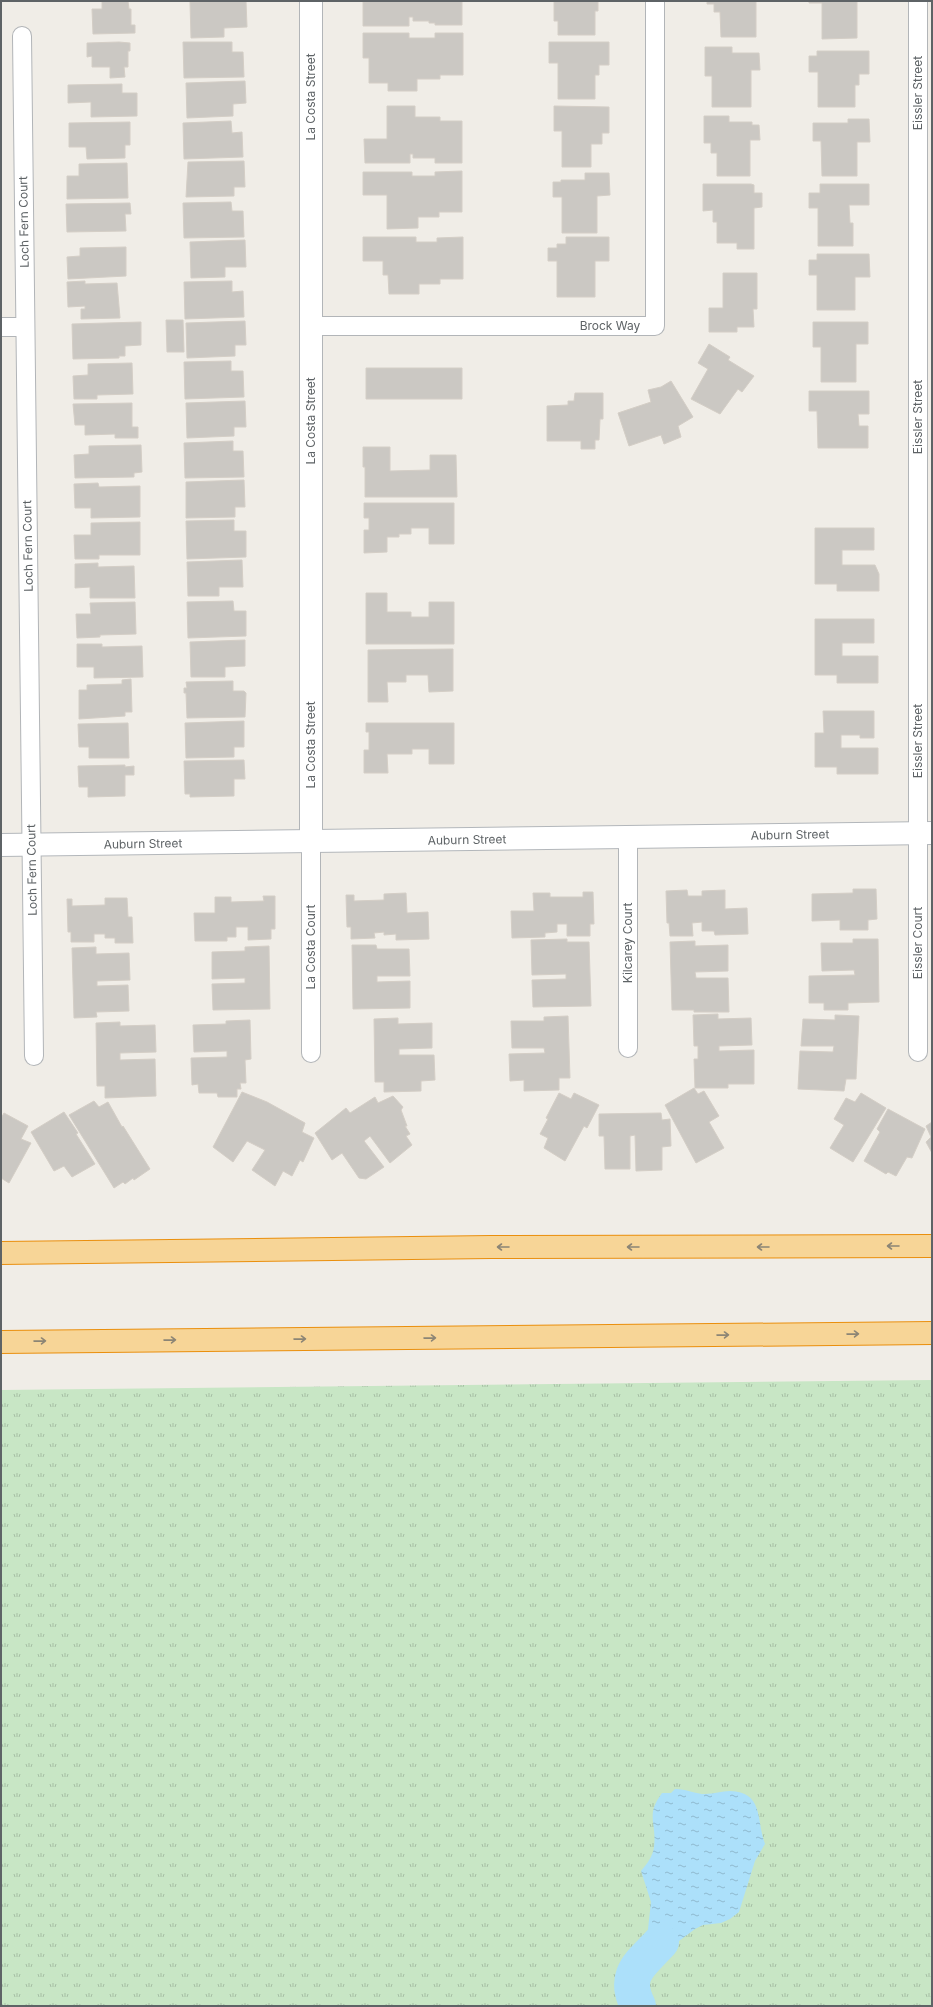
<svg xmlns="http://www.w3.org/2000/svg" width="933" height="2007" font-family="Inter,sans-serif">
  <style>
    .grass { fill: url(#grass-tufts) }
    .water { fill: url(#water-ripples) }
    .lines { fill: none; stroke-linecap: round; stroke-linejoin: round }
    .river { stroke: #ace0fa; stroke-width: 36 }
    .building { fill: #cbc8c3; stroke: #d4cec6 }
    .minor-casing { stroke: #b2b5b8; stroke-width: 20 }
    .tertiary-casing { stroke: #b2b5b8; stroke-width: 24 }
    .secondary-casing { stroke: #b3b7bb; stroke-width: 24 }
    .motorway-casing { stroke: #ea8f0d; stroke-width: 24 }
    .minor { stroke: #fff; stroke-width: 18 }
    .tertiary { stroke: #fff; stroke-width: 22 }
    .secondary { stroke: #fff; stroke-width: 22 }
    .motorway { stroke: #f7d597; stroke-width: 22 }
    .oneway { stroke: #8c8575 }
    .labels { text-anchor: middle; stroke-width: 3.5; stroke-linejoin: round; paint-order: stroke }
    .street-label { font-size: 12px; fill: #5e6366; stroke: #fff }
  </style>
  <defs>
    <pattern id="grass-tufts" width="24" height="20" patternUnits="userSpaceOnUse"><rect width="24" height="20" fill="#c8e6c5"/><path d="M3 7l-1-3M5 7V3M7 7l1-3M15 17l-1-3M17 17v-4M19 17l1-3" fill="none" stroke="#a6bea4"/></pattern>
    <pattern id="water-ripples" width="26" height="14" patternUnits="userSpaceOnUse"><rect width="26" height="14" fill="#ace0fa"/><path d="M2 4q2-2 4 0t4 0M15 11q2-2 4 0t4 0" fill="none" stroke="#8fb9ce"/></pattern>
  </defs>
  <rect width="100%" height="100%" fill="#f0ede7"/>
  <path class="grass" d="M 932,1380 L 932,2006 L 1,2006 L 1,1390 Z"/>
  <path class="water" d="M 675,1789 C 682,1788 696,1794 705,1794 C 714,1794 722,1791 730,1791 C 764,1792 756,1820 765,1844 L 755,1861 L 739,1912 L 730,1919 L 721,1923 L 703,1925 L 695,1929 L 679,1941 L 670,1945 L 661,1942 L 652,1936 L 648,1929 L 651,1902 L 641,1871 C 647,1864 653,1856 654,1847 C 657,1822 645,1816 662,1793 L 671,1793 Z"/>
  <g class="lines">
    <path class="river" d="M 638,2006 C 622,1974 641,1964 661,1942"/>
  </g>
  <path class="building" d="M 102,1 L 128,1 L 129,9 L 131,9 L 131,25 L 135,25 L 135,33 L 93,34 L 92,9 L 102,9 Z
    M 246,1 L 247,27 L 224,28 L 224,37 L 191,38 L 190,2 Z
    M 381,1 L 462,1 L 462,25 L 435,25 L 435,23 L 429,23 L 429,21 L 413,21 L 413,17 L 409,17 L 409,26 L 363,26 L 363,2 Z
    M 554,1 L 598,1 L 598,11 L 595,11 L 595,35 L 558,35 L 558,21 L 554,21 Z
    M 707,1 L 764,1 L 756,1 L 756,37 L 721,37 L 720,12 L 714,12 L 714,4 L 707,4 Z
    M 809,1 L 870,1 L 857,1 L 857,38 L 822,39 L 822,3 L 809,3 Z
    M 363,33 L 409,33 L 409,38 L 435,38 L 435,33 L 463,33 L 463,75 L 440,75 L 440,79 L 417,79 L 417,91 L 388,91 L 388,83 L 369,83 L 369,58 L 363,58 Z
    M 119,42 L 130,43 L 130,51 L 128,51 L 128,67 L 124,67 L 125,77 L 110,78 L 110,67 L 92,67 L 92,56 L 87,57 L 87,43 Z
    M 183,42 L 232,42 L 232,52 L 243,52 L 244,77 L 184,78 Z
    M 549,42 L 609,42 L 609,65 L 599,65 L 599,75 L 595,75 L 595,99 L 558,99 L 558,63 L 549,63 Z
    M 705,47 L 732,47 L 732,53 L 759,53 L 760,70 L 751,70 L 751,107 L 712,107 L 712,76 L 705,76 Z
    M 817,51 L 869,51 L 869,74 L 859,74 L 859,85 L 855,85 L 855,107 L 818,107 L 818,72 L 809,72 L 809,56 L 817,56 Z
    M 245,81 L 246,103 L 233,104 L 233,116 L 187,118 L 186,83 Z
    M 122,84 L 122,93 L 137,93 L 137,116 L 91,117 L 91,102 L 68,103 L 68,85 Z
    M 387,106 L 415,106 L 415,117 L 440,117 L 440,121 L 462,121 L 462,163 L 435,163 L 435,158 L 413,158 L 413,154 L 410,154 L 410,163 L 365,163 L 364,139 L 387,139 Z
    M 554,106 L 609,107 L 609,133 L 602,133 L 602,144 L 591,144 L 591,167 L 562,167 L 562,131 L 554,131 Z
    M 704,116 L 729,116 L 729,122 L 752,122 L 752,125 L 759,125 L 760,140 L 750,140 L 750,176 L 717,176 L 717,153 L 711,153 L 711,143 L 704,143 Z
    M 848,119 L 869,119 L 870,142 L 857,142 L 857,176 L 822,176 L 821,141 L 813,141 L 813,123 L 848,123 Z
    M 231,121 L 232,133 L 242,132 L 243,157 L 184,159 L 183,123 Z
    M 130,122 L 130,145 L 125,145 L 125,158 L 87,159 L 86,147 L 69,147 L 69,123 Z
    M 244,161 L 245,187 L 234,187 L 234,196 L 186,197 L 188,162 Z
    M 127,163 L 128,198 L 67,199 L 67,176 L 79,176 L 79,164 Z
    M 462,171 L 462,212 L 439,212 L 439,217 L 418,217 L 418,228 L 387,229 L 387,195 L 363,195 L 363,172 L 412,172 L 412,176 L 435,176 L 435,172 Z
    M 585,173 L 609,173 L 610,195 L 597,196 L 597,233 L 562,233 L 562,197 L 553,197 L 553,182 L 561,182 L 561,180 L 585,180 Z
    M 703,184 L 751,184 L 754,185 L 754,193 L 762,193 L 762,207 L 754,208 L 754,249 L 737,249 L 737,243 L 717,243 L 717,222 L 713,222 L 713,210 L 703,211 Z
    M 820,184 L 869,184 L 869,205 L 849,205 L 850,223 L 853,223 L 853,246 L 818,246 L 818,208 L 809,208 L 809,193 L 820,193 Z
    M 231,202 L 232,211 L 243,211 L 244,237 L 184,238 L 183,203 Z
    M 130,203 L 131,214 L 125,214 L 126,231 L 67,232 L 66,204 Z
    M 363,237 L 416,237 L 416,242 L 437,242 L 437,238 L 463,237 L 463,279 L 440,279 L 440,284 L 419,284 L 419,294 L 389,294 L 388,275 L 383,275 L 383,261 L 363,261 Z
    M 566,237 L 609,237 L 609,261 L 595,261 L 595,297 L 557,297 L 557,261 L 548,261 L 548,248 L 557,248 L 557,244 L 566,244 Z
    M 245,240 L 246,267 L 225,267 L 225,277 L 191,278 L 190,242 Z
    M 126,247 L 126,276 L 68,279 L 67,257 L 80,256 L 80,248 Z
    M 817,254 L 869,254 L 870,277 L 855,277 L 855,310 L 817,310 L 817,275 L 809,275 L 809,260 L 817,260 Z
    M 723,273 L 757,273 L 757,309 L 753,309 L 754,327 L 737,327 L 737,332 L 709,332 L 709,308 L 723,308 Z
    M 85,281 L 85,284 L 117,283 L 120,318 L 81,319 L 81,309 L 85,309 L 85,306 L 68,307 L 67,282 Z
    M 232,281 L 232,292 L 243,291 L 244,317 L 185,319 L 184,282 Z
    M 166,320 L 183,320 L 184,352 L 167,352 Z
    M 245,321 L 246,345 L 235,345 L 235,356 L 187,358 L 186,323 Z
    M 141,322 L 141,345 L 125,346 L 125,356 L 119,356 L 119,358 L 73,359 L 72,324 Z
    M 813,322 L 868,322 L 868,344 L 856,344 L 856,382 L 821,382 L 821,347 L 813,347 Z
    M 709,344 L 730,357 L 728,360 L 754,376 L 742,392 L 738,389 L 720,414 L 691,399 L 708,369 L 698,363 Z
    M 231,361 L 231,371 L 243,371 L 244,397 L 185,399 L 184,362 Z
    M 132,363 L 133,394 L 97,395 L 97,399 L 74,399 L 73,376 L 88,375 L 88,364 Z
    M 366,368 L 462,368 L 462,399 L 366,399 Z
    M 671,381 L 693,417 L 678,426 L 681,437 L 664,444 L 661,435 L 629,446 L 618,413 L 651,402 L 648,390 L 661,387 Z
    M 809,391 L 869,391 L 869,414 L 858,414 L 859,426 L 868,426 L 868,448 L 818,448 L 817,411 L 809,411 Z
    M 575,393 L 603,393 L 603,419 L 600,419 L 599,440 L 595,440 L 595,449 L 581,449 L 581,441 L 547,441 L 547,406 L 568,405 L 568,401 L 574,401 Z
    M 245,401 L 246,427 L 234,427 L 234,436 L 187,438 L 186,403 Z
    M 132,403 L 132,427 L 138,427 L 138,438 L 115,438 L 115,434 L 85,435 L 85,425 L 75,425 L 73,404 Z
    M 233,441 L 233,451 L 243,451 L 244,477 L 185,478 L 184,443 Z
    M 141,445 L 142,472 L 134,473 L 134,477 L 75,478 L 74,455 L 89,454 L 89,446 Z
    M 363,447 L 390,447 L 390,471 L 430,470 L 430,455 L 456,455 L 457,497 L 365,497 L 365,467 L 363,467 Z
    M 244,480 L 245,507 L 235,507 L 235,517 L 186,518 L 186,482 Z
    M 98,483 L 99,487 L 140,486 L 140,517 L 91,518 L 91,508 L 75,508 L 74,484 Z
    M 364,503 L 454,503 L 454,544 L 429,544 L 429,528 L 411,528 L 411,534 L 399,534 L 399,537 L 387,537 L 387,552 L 364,553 L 364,530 L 369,530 L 369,518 L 364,518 Z
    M 234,520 L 234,531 L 246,531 L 246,557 L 187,559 L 186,521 Z
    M 140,522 L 140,555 L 99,555 L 99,559 L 75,559 L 74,535 L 91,535 L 91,523 Z
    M 815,528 L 874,528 L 874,550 L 842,550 L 842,565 L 875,565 L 879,574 L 879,591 L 837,591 L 837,584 L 815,584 Z
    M 242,560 L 243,587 L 219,587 L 219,596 L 188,596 L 187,562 Z
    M 98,563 L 98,567 L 134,566 L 135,598 L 90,598 L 90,587 L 75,588 L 75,564 Z
    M 366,593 L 387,593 L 387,612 L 411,612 L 411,617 L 429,617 L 429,602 L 454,602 L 454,644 L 366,644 Z
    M 233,601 L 234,611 L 246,611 L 246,636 L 188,638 L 187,602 Z
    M 135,602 L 136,634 L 100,635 L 100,637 L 77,638 L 76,614 L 91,614 L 90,603 Z
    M 815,619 L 874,619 L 874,643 L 842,643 L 842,656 L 878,656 L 878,683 L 837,683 L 837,675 L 815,675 Z
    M 245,640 L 245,666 L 225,667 L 225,677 L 191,677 L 190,642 Z
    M 77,644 L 102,644 L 102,647 L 142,646 L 143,677 L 94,678 L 94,667 L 77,667 Z
    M 453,649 L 453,691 L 429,692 L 428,675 L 406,675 L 406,682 L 387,682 L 388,702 L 368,702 L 368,650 Z
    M 131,679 L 132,712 L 125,712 L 125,716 L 79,719 L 79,690 L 87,690 L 87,685 L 122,684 L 122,680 Z
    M 233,681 L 233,691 L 244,691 L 246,693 L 245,717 L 187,718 L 186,693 L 184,693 L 184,688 L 187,688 L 186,682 Z
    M 823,711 L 874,711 L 874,738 L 860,738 L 860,735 L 841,735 L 841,748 L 878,748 L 878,774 L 837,774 L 837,767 L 815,767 L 815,733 L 824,733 Z
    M 244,721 L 244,747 L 234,747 L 234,757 L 186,758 L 185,723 Z
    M 128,723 L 129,758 L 89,758 L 89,747 L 79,747 L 78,724 Z
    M 366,723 L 454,723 L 454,764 L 429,764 L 429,749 L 412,749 L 412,754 L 387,754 L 388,773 L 364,773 L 364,750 L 369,750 L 369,732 L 366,732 Z
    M 244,760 L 245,779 L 234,779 L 234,796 L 190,797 L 190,794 L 185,794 L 184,761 Z
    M 125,765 L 125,767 L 134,766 L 134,775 L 125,775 L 125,796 L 88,797 L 88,787 L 79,787 L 78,766 Z
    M 853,889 L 876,889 L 877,919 L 868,920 L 868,930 L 840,930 L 840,920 L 812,921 L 812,894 L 853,893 Z
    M 687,890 L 688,896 L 702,896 L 702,891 L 725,890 L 725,909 L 747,908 L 748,934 L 715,935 L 714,931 L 702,931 L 702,922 L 692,923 L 693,936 L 670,936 L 669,923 L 667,923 L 666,891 Z
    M 583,892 L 593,892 L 594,924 L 590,924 L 590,936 L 567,936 L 567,924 L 557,924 L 557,932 L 545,933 L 545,937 L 512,938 L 511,911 L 534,911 L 533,893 L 550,893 L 550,897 L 583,897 Z
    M 406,893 L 407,913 L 428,912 L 429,939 L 396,940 L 396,934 L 384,935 L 384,932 L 374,933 L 375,938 L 351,939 L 351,927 L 347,927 L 346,895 L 354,895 L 354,901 L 384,900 L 384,894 Z
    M 263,896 L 275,896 L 275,929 L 271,929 L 271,939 L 248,940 L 248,927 L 236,927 L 236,937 L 227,937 L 227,941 L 195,941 L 194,913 L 215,913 L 215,897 L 231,897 L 231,902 L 264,901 Z
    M 105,898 L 127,898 L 128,917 L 132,917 L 133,943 L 115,943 L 115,938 L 105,938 L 105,934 L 94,934 L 94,942 L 71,942 L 71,932 L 68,932 L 67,899 L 72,899 L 72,906 L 105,905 Z
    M 567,939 L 567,942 L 589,942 L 591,1006 L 533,1007 L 532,980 L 566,979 L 566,974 L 532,975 L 531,940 Z
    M 853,939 L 878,939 L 879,1002 L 848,1003 L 848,1010 L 824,1010 L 824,1003 L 809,1003 L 809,976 L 855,975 L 854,970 L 822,971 L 821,943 L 853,943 Z
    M 695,941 L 695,946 L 728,945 L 728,971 L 695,972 L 696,978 L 728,978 L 729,1012 L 694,1012 L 694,1010 L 672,1010 L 670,942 Z
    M 352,945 L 376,945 L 377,949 L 409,949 L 410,976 L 377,976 L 377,982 L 410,981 L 410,1008 L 353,1009 Z
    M 269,946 L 270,1009 L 213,1010 L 212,984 L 245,983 L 245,978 L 212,979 L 212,952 L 245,951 L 245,947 Z
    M 96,947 L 96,954 L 129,953 L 130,980 L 97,981 L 97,986 L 128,985 L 129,1011 L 96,1012 L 97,1017 L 74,1018 L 72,948 Z
    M 718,1014 L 718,1019 L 751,1018 L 752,1045 L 719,1046 L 719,1051 L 754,1050 L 754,1084 L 728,1084 L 728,1088 L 695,1088 L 694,1059 L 698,1059 L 698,1046 L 694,1046 L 693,1015 Z
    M 835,1015 L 859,1016 L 856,1079 L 846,1079 L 844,1091 L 798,1089 L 800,1051 L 833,1052 L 834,1046 L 801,1046 L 803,1019 L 835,1020 Z
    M 568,1016 L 570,1078 L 559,1078 L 559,1090 L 524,1091 L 524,1080 L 510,1081 L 509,1054 L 545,1053 L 544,1048 L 512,1048 L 511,1021 L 544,1021 L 544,1017 Z
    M 398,1018 L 398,1024 L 432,1023 L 432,1048 L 399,1049 L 399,1055 L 434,1055 L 435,1080 L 421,1081 L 421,1091 L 384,1092 L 384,1082 L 375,1082 L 374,1019 Z
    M 250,1020 L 251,1059 L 245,1060 L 246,1083 L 240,1083 L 241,1089 L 237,1089 L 237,1097 L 218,1097 L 217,1093 L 199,1093 L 198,1084 L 192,1085 L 191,1058 L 227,1057 L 227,1051 L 194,1052 L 193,1025 L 226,1024 L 226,1021 Z
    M 120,1022 L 120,1026 L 155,1025 L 156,1052 L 120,1053 L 120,1060 L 155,1059 L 156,1096 L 105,1098 L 105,1086 L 97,1086 L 96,1023 Z
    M 694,1088 L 698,1094 L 704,1091 L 719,1116 L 709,1122 L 724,1148 L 696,1163 L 665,1105 Z
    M 242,1092 L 267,1102 L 305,1123 L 302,1132 L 314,1138 L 303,1162 L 300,1160 L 292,1176 L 283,1171 L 275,1186 L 252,1170 L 265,1150 L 247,1141 L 233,1162 L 213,1147 Z
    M 559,1093 L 571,1099 L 574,1093 L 599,1105 L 587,1128 L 584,1126 L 565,1161 L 544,1148 L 548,1138 L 540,1134 L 548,1119 L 546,1118 Z
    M 861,1093 L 886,1108 L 853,1162 L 830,1148 L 844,1125 L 834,1119 L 846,1098 L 855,1102 Z
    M 393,1096 L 403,1107 L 401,1110 L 407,1126 L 405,1126 L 410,1134 L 406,1136 L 412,1145 L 390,1163 L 370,1136 L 364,1141 L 384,1167 L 366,1179 L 359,1178 L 342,1153 L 332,1160 L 315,1133 L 346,1108 L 350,1113 L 375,1097 L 378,1103 Z
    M 94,1101 L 99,1107 L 108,1102 L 122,1127 L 123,1126 L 150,1169 L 134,1180 L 133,1178 L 125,1184 L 123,1182 L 114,1188 L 69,1115 Z
    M 888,1109 L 925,1129 L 912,1158 L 907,1157 L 896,1176 L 888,1172 L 886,1174 L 864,1161 L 880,1132 L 877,1129 Z
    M 64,1112 L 78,1133 L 76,1134 L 95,1164 L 72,1177 L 64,1166 L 54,1171 L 31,1132 Z
    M 4,1113 L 28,1126 L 21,1139 L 31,1143 L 9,1183 L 1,1178 L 1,1118 Z
    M 661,1113 L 662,1120 L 670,1119 L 671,1146 L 662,1147 L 662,1170 L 636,1171 L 635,1135 L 630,1136 L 630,1169 L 605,1169 L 604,1136 L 599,1136 L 599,1114 Z
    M 932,1122 L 932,1153 L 926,1142 L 931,1137 L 926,1126 Z"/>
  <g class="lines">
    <defs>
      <path id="minor" d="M 918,1 L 918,1052
        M 22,36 L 34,1056
        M 311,326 L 655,326 L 655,1
        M 1,327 L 25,327
        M 628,838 L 628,1048
        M 311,842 L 311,1053"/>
      <path id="tertiary" d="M 311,1 L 311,842"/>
      <path id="secondary" d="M 1,845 L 932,833"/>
      <path id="motorway" d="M 1,1253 L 491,1247 L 932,1246
        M 1,1342 L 932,1333"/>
    </defs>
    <use href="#minor" class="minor-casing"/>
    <use href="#tertiary" class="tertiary-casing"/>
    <use href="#secondary" class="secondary-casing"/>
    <use href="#motorway" class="motorway-casing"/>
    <use href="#minor" class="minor"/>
    <use href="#tertiary" class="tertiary"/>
    <use href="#secondary" class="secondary"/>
    <use href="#motorway" class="motorway"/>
  </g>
  <defs><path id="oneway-shaft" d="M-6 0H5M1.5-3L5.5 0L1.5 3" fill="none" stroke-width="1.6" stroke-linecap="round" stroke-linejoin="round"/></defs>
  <g class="oneway">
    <use href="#oneway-shaft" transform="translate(893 1246) rotate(180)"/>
    <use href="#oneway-shaft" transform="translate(503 1247) rotate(180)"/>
    <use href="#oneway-shaft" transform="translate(633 1247) rotate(180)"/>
    <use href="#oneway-shaft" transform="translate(763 1247) rotate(180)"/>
    <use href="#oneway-shaft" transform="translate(853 1334) rotate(-1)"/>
    <use href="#oneway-shaft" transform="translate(723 1335) rotate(-1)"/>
    <use href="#oneway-shaft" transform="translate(430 1338) rotate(-1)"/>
    <use href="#oneway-shaft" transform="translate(300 1339) rotate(-1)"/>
    <use href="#oneway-shaft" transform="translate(170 1340) rotate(-1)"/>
    <use href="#oneway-shaft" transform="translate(40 1341) rotate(-1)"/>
  </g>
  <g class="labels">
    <g class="street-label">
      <text transform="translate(918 93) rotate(-90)" y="4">Eissler Street</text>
      <text transform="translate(311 97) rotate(-90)" y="4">La Costa Street</text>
      <text transform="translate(24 222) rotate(-91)" y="4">Loch Fern Court</text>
      <text x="610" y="330">Brock Way</text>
      <text transform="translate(918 417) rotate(-90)" y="4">Eissler Street</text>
      <text transform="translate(311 421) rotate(-90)" y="4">La Costa Street</text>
      <text transform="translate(28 546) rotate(-91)" y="4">Loch Fern Court</text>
      <text transform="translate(918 741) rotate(-90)" y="4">Eissler Street</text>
      <text transform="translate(311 745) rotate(-90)" y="4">La Costa Street</text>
      <text transform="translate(790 835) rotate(-1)" y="4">Auburn Street</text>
      <text transform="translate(467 840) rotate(-1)" y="4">Auburn Street</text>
      <text transform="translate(143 844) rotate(-1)" y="4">Auburn Street</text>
      <text transform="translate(32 870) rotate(-91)" y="4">Loch Fern Court</text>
      <text transform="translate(628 943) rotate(-90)" y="4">Kilcarey Court</text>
      <text transform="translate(918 943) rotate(-90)" y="4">Eissler Court</text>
      <text transform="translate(311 947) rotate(-90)" y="4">La Costa Court</text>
    </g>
  </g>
  <rect width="933" height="2007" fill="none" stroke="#5e6366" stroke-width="4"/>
</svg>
